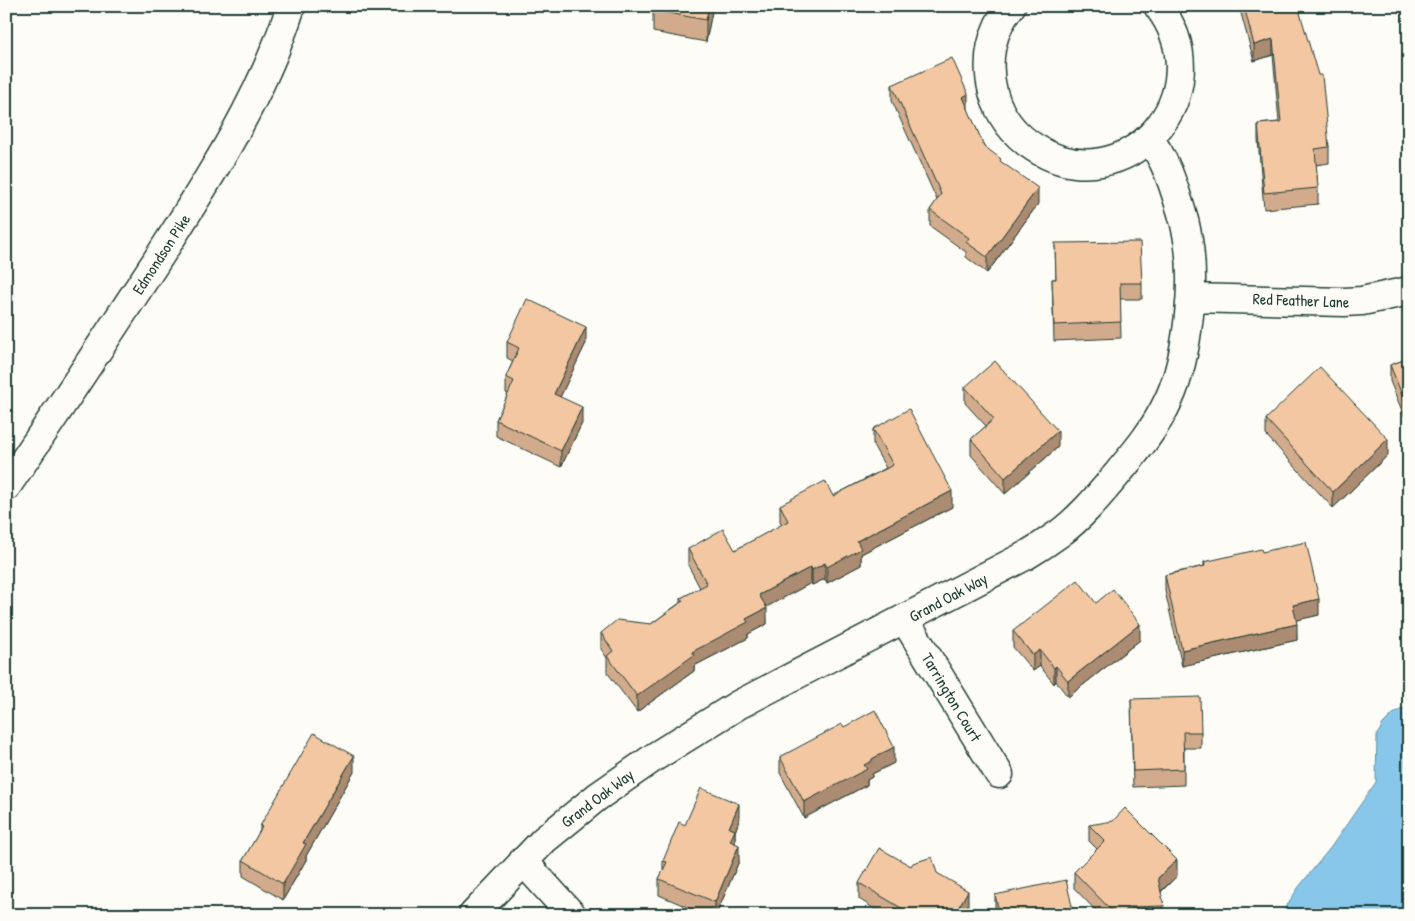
<svg xmlns="http://www.w3.org/2000/svg" width="1415" height="921" font-family="'Patrick Hand',sans-serif">
  <style>
    .water { fill: #89c7ea; stroke: #5f90a1 }
    .lines { fill: none; stroke-linecap: round; stroke-linejoin: round }
    .minor-casing { stroke: #1f3d34; stroke-width: 31 }
    .secondary-casing { stroke: #1f3d34; stroke-width: 31 }
    .minor { stroke: #fdfcf7; stroke-width: 28 }
    .secondary { stroke: #fdfcf7; stroke-width: 28 }
    .wall { fill: #d2ab8c; stroke: #1f3d34 }
    .shaded-wall { fill: #ab8b72; stroke: #1f3d34 }
    .building { fill: #f4c7a3; stroke: #1f3d34 }
    .labels { text-anchor: middle; stroke-width: 5; stroke-linejoin: round; paint-order: stroke }
    .street-label { font-size: 16px; fill: #1f3d34; stroke: #fdfcf7 }
  </style>
  <rect width="100%" height="100%" fill="#fdfcf7"/>
  <filter id="ink" filterUnits="userSpaceOnUse"><feTurbulence type="fractalNoise" baseFrequency=".02" numOctaves="2"/><feDisplacementMap in="SourceGraphic" scale="10" xChannelSelector="R" yChannelSelector="G"/><feConvolveMatrix kernelMatrix="1 2 1 2 8 2 1 2 1" color-interpolation-filters="sRGB"/></filter>
  <g filter="url(#ink)">
    <path class="water" d="M 1409,705 L 1409,915 L 1281,915 L 1298,888 L 1331,847 L 1376,782 L 1377,735 L 1383,724 L 1393,714 Z"/>
    <g class="lines">
      <defs>
        <path id="minor" d="M 1011,6 C 991,30 985,61 993,92 C 999,115 1014,135 1035,148 C 1125,205 1225,93 1158,6
          M 1191,298 L 1344,302 L 1362,301 L 1409,291
          M 905,620 L 999,774
          M 523,861 L 572,915
          M 473,915 L 544,840 L 597,797 L 656,756 L 738,705 L 1025,556 C 1037,549 1049,541 1060,533 C 1080,518 1097,498 1113,479 C 1134,454 1155,430 1169,399 C 1181,373 1186,343 1189,315 C 1193,279 1192,244 1181,210 C 1173,184 1166,160 1149,139"/>
        <path id="secondary" d="M 6,487 C 59,410 110,332 161,254 C 211,176 263,95 291,6"/>
      </defs>
      <use href="#minor" class="minor-casing"/>
      <use href="#secondary" class="secondary-casing"/>
      <use href="#minor" class="minor"/>
      <use href="#secondary" class="secondary"/>
    </g>
    <path class="wall" d="M 713,6 L 706,42 L 653,32 L 653,10 Z
      M 1239,6 L 1298,6 L 1329,147 L 1329,163 L 1316,165 L 1318,188 L 1318,204 L 1264,209 L 1258,140 L 1258,124 L 1279,122 L 1273,55 L 1254,61 Z
      M 892,85 L 968,110 L 984,146 L 1001,162 L 1038,204 L 987,273 L 966,257 L 966,252 L 930,226 L 930,210 L 937,200 L 892,101 Z
      M 1055,243 L 1142,283 L 1142,299 L 1120,299 L 1121,338 L 1054,341 L 1052,279 L 1056,279 Z
      M 507,342 L 586,343 L 560,397 L 582,423 L 561,467 L 496,436 L 496,420 L 508,394 L 506,393 L 506,377 L 513,361 L 507,358 Z
      M 1409,358 L 1409,428 L 1390,381 L 1390,365 Z
      M 965,387 L 1058,447 L 1005,494 L 971,455 L 971,439 L 986,426 L 965,403 Z
      M 1266,419 L 1388,455 L 1333,508 L 1266,435 Z
      M 873,429 L 952,507 L 861,554 L 861,565 L 827,583 L 825,579 L 812,585 L 811,583 L 766,607 L 767,624 L 748,634 L 748,638 L 694,666 L 694,671 L 637,712 L 607,672 L 607,658 L 601,649 L 601,633 L 651,624 L 681,602 L 681,598 L 700,588 L 688,565 L 688,549 L 735,550 L 782,525 L 780,521 L 780,505 L 833,496 L 886,468 L 873,445 Z
      M 1262,552 L 1319,615 L 1296,620 L 1297,640 L 1182,666 L 1165,591 L 1165,575 L 1204,566 L 1204,562 Z
      M 1096,603 L 1140,640 L 1068,697 L 1056,681 L 1054,684 L 1040,666 L 1033,671 L 1013,647 L 1013,631 Z
      M 1131,699 L 1201,732 L 1201,748 L 1184,748 L 1184,785 L 1133,787 Z
      M 844,727 L 894,763 L 872,774 L 872,777 L 867,780 L 867,785 L 804,818 L 780,773 L 780,757 Z
      M 354,772 L 306,856 L 306,860 L 283,900 L 243,876 L 243,860 L 260,831 L 260,826 Z
      M 739,820 L 735,832 L 735,843 L 739,861 L 716,915 L 706,915 L 659,895 L 659,879 L 663,871 L 663,861 L 685,825 Z
      M 1089,825 L 1177,876 L 1161,892 L 1164,906 L 1164,915 L 1100,915 L 1074,888 L 1074,872 L 1097,849 L 1089,841 Z
      M 911,866 L 937,873 L 968,907 L 963,915 L 884,915 L 859,899 L 859,883 Z
      M 995,895 L 1074,915 L 996,915 L 995,911 Z"/>
    <path class="shaded-wall" d="M 709,6 L 713,6 L 706,42 L 706,20 Z
      M 1273,39 L 1273,55 L 1254,61 L 1254,45 Z
      M 968,94 L 968,110 L 963,97 Z
      M 1038,188 L 1038,204 L 987,273 L 987,257 Z
      M 586,327 L 586,343 L 554,410 L 554,394 Z
      M 582,407 L 582,423 L 561,467 L 561,451 Z
      M 1058,431 L 1058,447 L 1005,494 L 1005,478 Z
      M 1388,439 L 1388,455 L 1333,508 L 1333,492 Z
      M 952,491 L 952,507 L 861,554 L 861,565 L 827,583 L 827,567 L 857,541 Z
      M 825,563 L 825,579 L 812,585 L 812,570 Z
      M 811,567 L 811,583 L 759,611 L 759,595 Z
      M 1319,599 L 1319,615 L 1293,621 L 1293,605 Z
      M 767,608 L 767,624 L 748,634 L 748,638 L 694,666 L 694,671 L 637,712 L 637,696 L 692,652 L 746,619 Z
      M 1140,624 L 1140,640 L 1068,697 L 1068,681 Z
      M 1297,624 L 1297,640 L 1182,666 L 1182,650 Z
      M 1040,650 L 1040,666 L 1033,671 L 1033,655 Z
      M 1056,666 L 1056,681 L 1054,684 L 1054,668 Z
      M 894,747 L 894,763 L 872,774 L 872,777 L 867,780 L 867,785 L 804,818 L 804,802 L 864,765 L 872,759 Z
      M 354,756 L 354,772 L 306,856 L 306,860 L 283,900 L 283,884 L 303,843 Z
      M 739,804 L 739,820 L 735,832 L 735,846 L 730,857 L 729,828 Z
      M 739,845 L 739,861 L 716,915 L 715,915 L 715,902 Z
      M 1177,860 L 1177,876 L 1158,894 L 1158,878 Z
      M 968,891 L 968,907 L 963,915 L 954,915 Z
      M 1129,907 L 1129,915 L 1121,915 Z"/>
    <path class="building" d="M 654,6 L 709,6 L 706,20 L 653,10 Z
      M 1244,6 L 1298,6 L 1318,75 L 1322,75 L 1329,147 L 1315,149 L 1318,188 L 1264,193 L 1258,124 L 1281,122 L 1273,39 L 1254,45 Z
      M 952,58 L 968,94 L 963,97 L 984,146 L 1001,159 L 1000,161 L 1038,188 L 987,257 L 966,242 L 969,238 L 930,210 L 941,194 L 892,85 Z
      M 1140,242 L 1142,283 L 1120,283 L 1121,322 L 1054,325 L 1052,279 L 1056,279 L 1055,243 Z
      M 527,299 L 586,327 L 554,394 L 582,407 L 561,451 L 496,420 L 514,381 L 506,377 L 519,348 L 507,342 Z
      M 1409,358 L 1409,412 L 1390,365 Z
      M 995,361 L 1058,431 L 1005,478 L 971,439 L 994,419 L 965,387 Z
      M 1320,367 L 1388,439 L 1333,492 L 1266,419 Z
      M 909,409 L 952,491 L 857,541 L 861,549 L 827,567 L 825,563 L 812,570 L 811,567 L 759,595 L 767,608 L 746,619 L 748,622 L 692,652 L 694,655 L 637,696 L 607,656 L 613,651 L 601,633 L 617,620 L 651,624 L 683,601 L 681,598 L 707,584 L 688,549 L 723,529 L 735,550 L 788,521 L 780,505 L 825,481 L 833,496 L 893,465 L 873,429 Z
      M 1306,542 L 1319,599 L 1293,605 L 1297,624 L 1182,650 L 1165,575 L 1205,566 L 1204,562 L 1261,549 L 1262,552 Z
      M 1078,580 L 1096,603 L 1113,589 L 1140,624 L 1068,681 L 1056,666 L 1054,668 L 1040,650 L 1033,655 L 1013,631 Z
      M 1200,697 L 1201,732 L 1183,732 L 1184,769 L 1133,771 L 1131,699 Z
      M 875,710 L 894,747 L 872,759 L 872,761 L 864,765 L 867,769 L 804,802 L 780,757 L 842,724 L 844,727 Z
      M 314,733 L 354,756 L 303,843 L 306,844 L 283,884 L 243,860 L 262,827 L 260,826 Z
      M 701,788 L 739,804 L 729,828 L 735,830 L 730,841 L 739,845 L 715,902 L 659,879 L 667,862 L 663,861 L 679,822 L 685,825 Z
      M 1125,808 L 1177,860 L 1158,878 L 1164,906 L 1129,907 L 1121,915 L 1116,915 L 1074,872 L 1105,841 L 1089,825 L 1113,821 Z
      M 879,848 L 911,866 L 913,863 L 932,857 L 937,873 L 968,891 L 954,915 L 887,915 L 884,913 L 903,909 L 859,883 Z
      M 1066,880 L 1074,915 L 1000,915 L 995,895 Z
      M 803,910 L 804,915 L 780,915 Z"/>
  </g>
  <g class="labels">
    <g class="street-label">
      <text transform="translate(161 254) rotate(-57)" y="6">Edmondson Pike</text>
      <text transform="translate(1301 300) rotate(2)" y="6">Red Feather Lane</text>
      <text transform="translate(948 597) rotate(-28)" y="6">Grand Oak Way</text>
      <text transform="translate(952 697) rotate(59)" y="6">Tarrington Court</text>
      <text transform="translate(597 798) rotate(-37)" y="6">Grand Oak Way</text>
    </g>
  </g>
  <rect width="1415" height="921" fill="none" stroke="#fdfcf7" stroke-width="25"/>
  <rect x="12" y="12" width="1390" height="896" fill="none" stroke="#1f3d34" stroke-width="2" filter="url(#ink)"/>
</svg>
